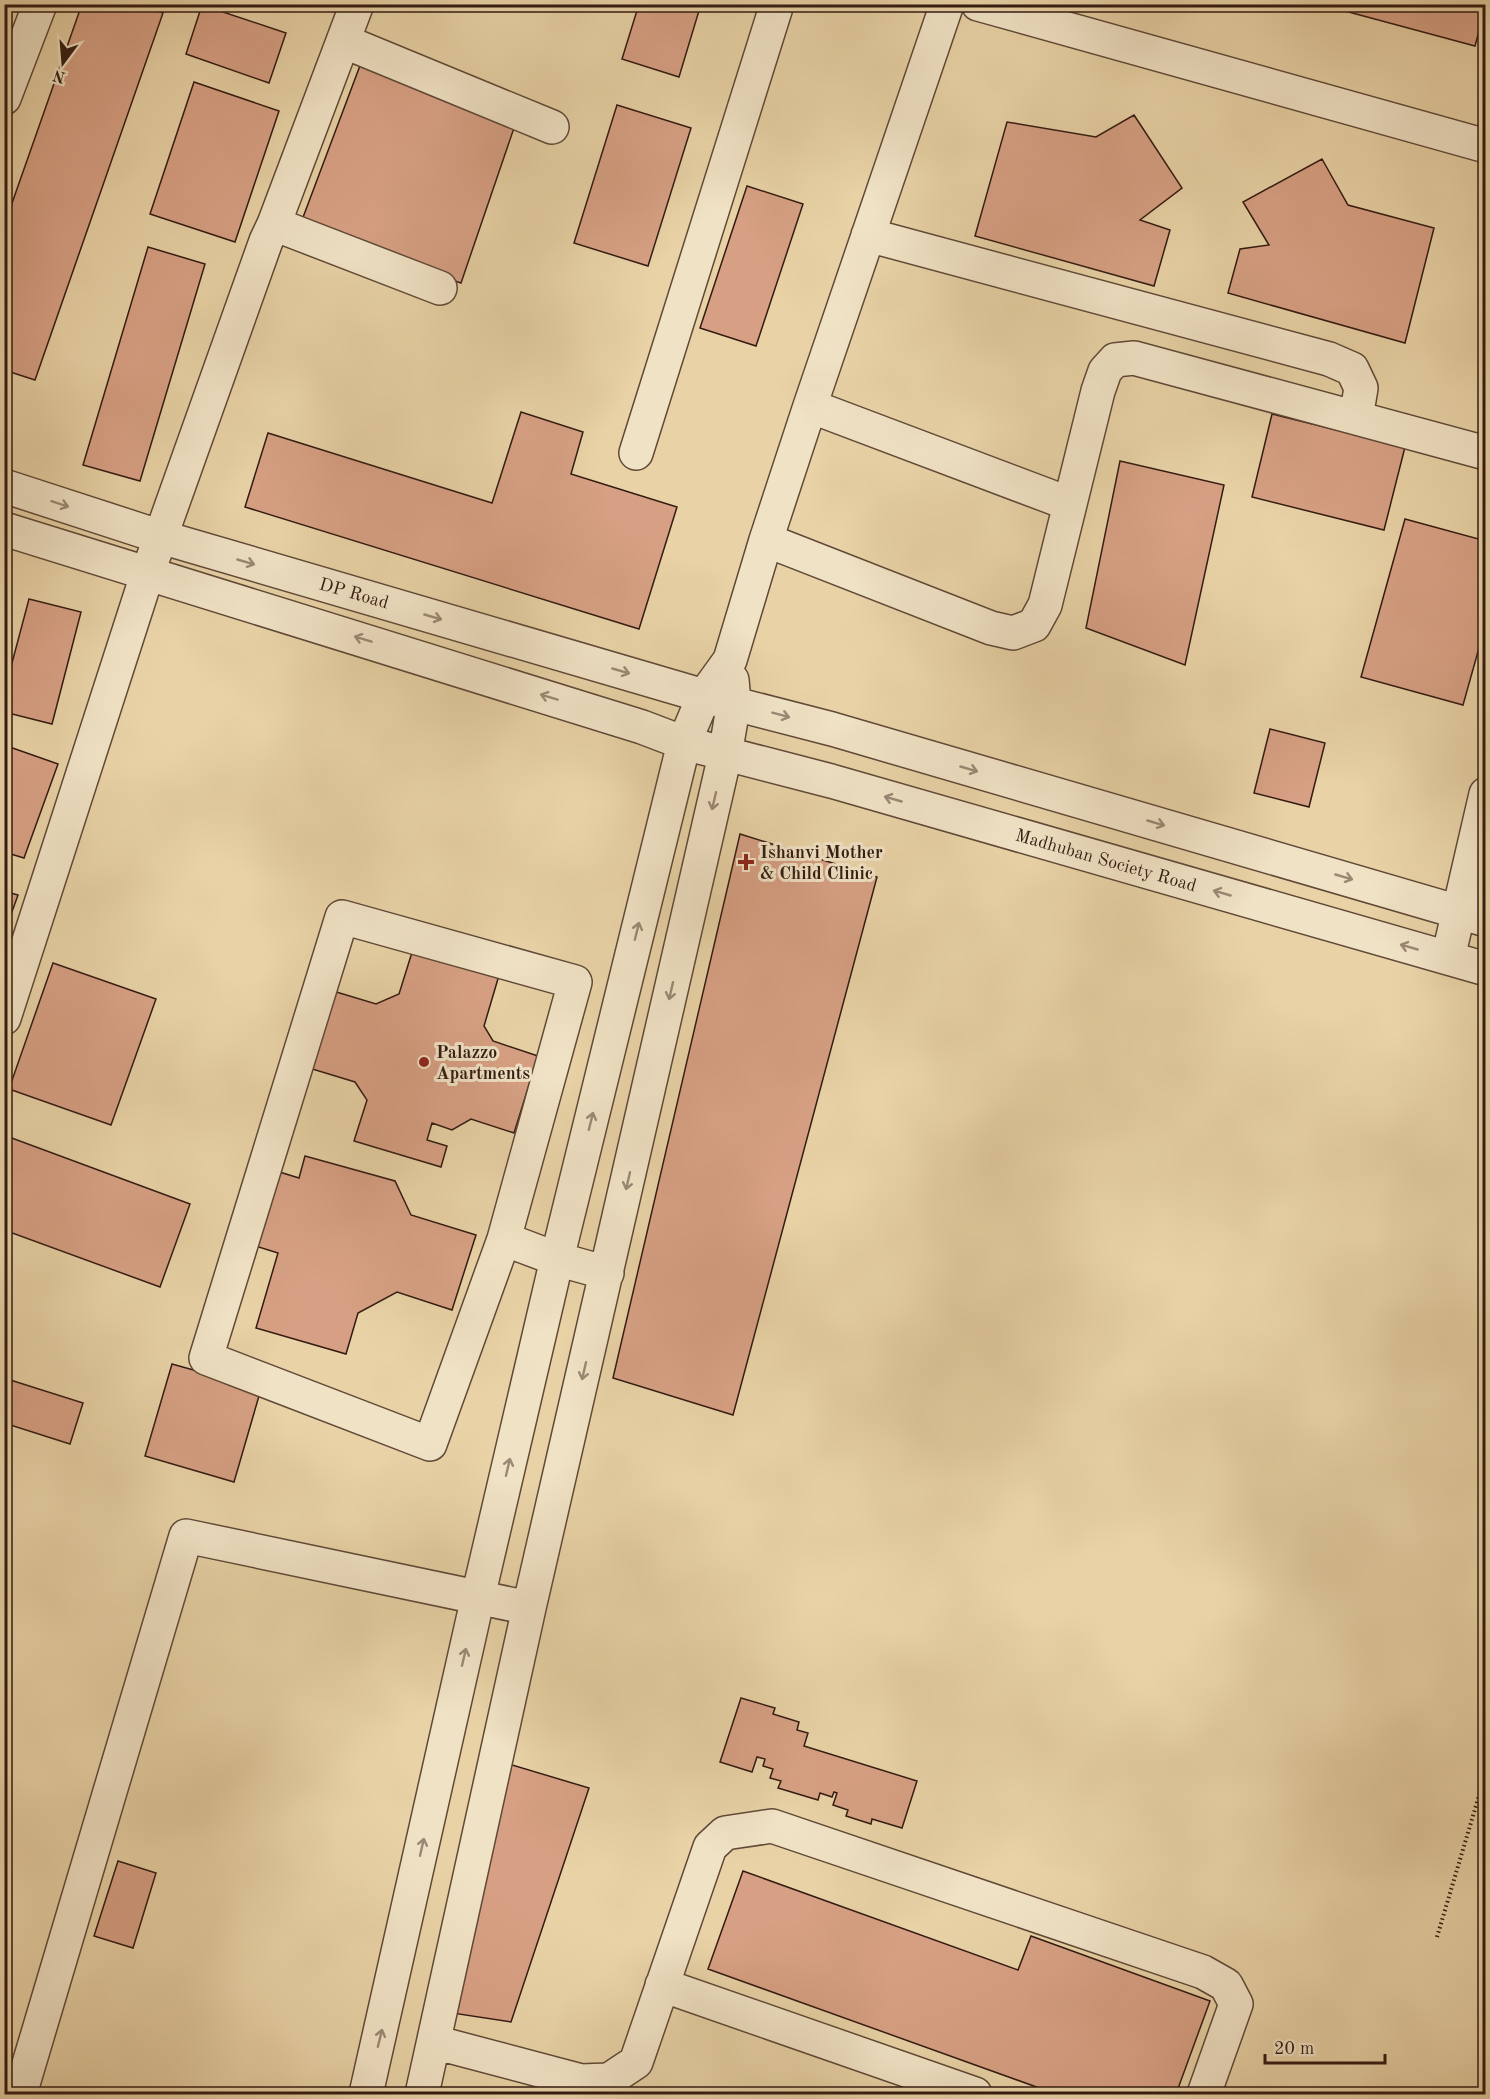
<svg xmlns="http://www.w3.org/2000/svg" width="1490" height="2099" font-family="'Old Standard TT',serif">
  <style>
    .building { fill: #d7a084; stroke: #331b12; stroke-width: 1.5 }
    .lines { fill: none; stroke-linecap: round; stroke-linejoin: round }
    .minor-casing { stroke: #604937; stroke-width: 36 }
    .path { stroke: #331b12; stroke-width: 4; stroke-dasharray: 1.5 3; stroke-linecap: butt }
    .minor { stroke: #f0e2c5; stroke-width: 33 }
    .oneway { stroke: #9b8874 }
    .poi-dot { fill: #8f2418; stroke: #f0e2c5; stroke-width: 2 }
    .labels { text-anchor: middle; stroke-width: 6; stroke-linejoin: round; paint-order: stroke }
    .street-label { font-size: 18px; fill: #331b12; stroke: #f0e2c5 }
    .poi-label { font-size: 18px; font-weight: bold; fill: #331b12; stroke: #f0e2c5; text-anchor: start }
  </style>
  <rect width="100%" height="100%" fill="#e8d2a6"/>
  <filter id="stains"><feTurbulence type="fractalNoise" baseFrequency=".00333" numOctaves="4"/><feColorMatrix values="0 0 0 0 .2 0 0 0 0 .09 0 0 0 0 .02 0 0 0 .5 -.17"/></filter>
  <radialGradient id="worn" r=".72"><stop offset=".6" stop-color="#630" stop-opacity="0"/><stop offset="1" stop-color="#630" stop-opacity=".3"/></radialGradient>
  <path class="building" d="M 82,4 L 138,4 L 163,13 L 35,380 L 4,370 L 4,226 Z
    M 639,4 L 701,4 L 679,77 L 622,59 Z
    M 1319,4 L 1486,4 L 1486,5 L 1475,46 Z
    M 202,5 L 286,33 L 269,83 L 186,54 Z
    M 361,63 L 515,125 L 461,283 L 299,228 Z
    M 194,82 L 279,111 L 235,242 L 150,214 Z
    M 617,105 L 691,128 L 648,266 L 574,243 Z
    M 1134,115 L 1182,188 L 1140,220 L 1170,230 L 1154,286 L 975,236 L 1007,122 L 1096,137 Z
    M 1322,159 L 1348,205 L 1434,228 L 1405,343 L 1228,293 L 1240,249 L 1269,245 L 1243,202 Z
    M 747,186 L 803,204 L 756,346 L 700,328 Z
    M 148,247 L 205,264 L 140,481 L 83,465 Z
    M 521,412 L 583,432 L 571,474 L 677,507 L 639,629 L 245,507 L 268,433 L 492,503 Z
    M 1272,414 L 1405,447 L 1384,530 L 1252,497 Z
    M 1120,461 L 1224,485 L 1185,665 L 1086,628 Z
    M 1405,519 L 1486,541 L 1486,623 L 1463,705 L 1361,677 Z
    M 29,599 L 81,612 L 52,724 L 4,712 L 4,693 Z
    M 1270,729 L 1325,743 L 1309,807 L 1254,793 Z
    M 4,745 L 58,764 L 24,858 L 4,852 Z
    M 740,834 L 877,877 L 733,1415 L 613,1378 Z
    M 4,891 L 18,895 L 4,934 Z
    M 414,946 L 500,972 L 484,1026 L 493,1041 L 538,1056 L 514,1133 L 471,1119 L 452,1130 L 432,1123 L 427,1140 L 447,1146 L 441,1167 L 354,1141 L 367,1100 L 355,1082 L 309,1068 L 333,991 L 376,1004 L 399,994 Z
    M 53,963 L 156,999 L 111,1125 L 9,1089 Z
    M 9,1137 L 190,1204 L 160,1287 L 4,1230 L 4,1150 Z
    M 305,1156 L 395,1181 L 411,1215 L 476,1235 L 452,1310 L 397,1292 L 358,1313 L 346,1354 L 256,1328 L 278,1253 L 249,1244 L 273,1170 L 299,1178 Z
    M 172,1364 L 261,1389 L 234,1482 L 145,1456 Z
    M 4,1378 L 83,1403 L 70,1444 L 4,1423 Z
    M 741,1698 L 775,1708 L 773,1714 L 799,1722 L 797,1730 L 808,1733 L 804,1746 L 917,1781 L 902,1828 L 872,1819 L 871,1824 L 846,1816 L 848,1810 L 833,1805 L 837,1793 L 834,1792 L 832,1797 L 820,1793 L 818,1800 L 778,1788 L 781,1781 L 770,1778 L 773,1769 L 763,1766 L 765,1759 L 757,1757 L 752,1772 L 720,1762 Z
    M 502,1762 L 589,1788 L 511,2022 L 452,2013 Z
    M 118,1861 L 156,1873 L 133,1948 L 94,1936 Z
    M 743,1871 L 1018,1970 L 1031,1936 L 1210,2001 L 1176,2094 L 1056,2094 L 708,1969 Z"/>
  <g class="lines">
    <defs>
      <path id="minor" d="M 978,4 L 1486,146
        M 343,41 L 552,127
        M 4,98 L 40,4
        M 274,224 L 440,288
        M 868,235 L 1329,359 L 1352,369 L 1361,388 L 1356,418
        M 810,406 L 1070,504
        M 636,453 L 777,4
        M 4,486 L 161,537 L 704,696 L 832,729 L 1486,920
        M 4,529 L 642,727 L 684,743 L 831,781 L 1486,969
        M 766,540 L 991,628 L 1013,633 L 1034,625 L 1045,605 L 1098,391 L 1105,371 L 1115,360 L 1134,358 L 1486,453
        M 1448,958 L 1486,794
        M 4,1018 L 148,572 L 266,241 L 274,224 L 357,4
        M 504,1239 L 575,982 L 342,917 L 206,1358 L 430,1444 L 504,1239 L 557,1259 L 607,1273
        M 662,1985 L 975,2094
        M 434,2042 L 581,2081 L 609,2080 L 636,2062 L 710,1847 L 725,1833 L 772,1826 L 1203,1972 L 1226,1985 L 1236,2004 L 1204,2094
        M 20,2094 L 186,1536 L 529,1608
        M 366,2094 L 478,1597 L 557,1259 L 684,743 L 704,696 L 730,660 L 766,540 L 810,406 L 947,4
        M 422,2094 L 529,1608 L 725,755 L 734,702 L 732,680"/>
    </defs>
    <use href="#minor" class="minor-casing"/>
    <path class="path" d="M 1437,1937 L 1486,1772"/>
    <use href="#minor" class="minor"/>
  </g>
  <defs><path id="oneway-shaft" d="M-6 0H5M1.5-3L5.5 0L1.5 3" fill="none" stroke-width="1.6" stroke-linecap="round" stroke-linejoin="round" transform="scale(1.5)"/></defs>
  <g class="oneway">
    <use href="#oneway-shaft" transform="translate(60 504) rotate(18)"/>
    <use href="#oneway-shaft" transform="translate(246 562) rotate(16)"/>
    <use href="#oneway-shaft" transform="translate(433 617) rotate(16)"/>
    <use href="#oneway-shaft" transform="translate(363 639) rotate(-163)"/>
    <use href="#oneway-shaft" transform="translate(621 671) rotate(16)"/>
    <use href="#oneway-shaft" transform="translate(549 697) rotate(-163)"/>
    <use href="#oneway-shaft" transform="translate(781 715) rotate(15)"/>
    <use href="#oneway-shaft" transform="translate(969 769) rotate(16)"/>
    <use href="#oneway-shaft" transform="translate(893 799) rotate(-164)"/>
    <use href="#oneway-shaft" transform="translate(714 801) rotate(103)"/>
    <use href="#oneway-shaft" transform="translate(1156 823) rotate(16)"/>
    <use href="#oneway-shaft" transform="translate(1344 877) rotate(16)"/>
    <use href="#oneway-shaft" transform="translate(1222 893) rotate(-164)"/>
    <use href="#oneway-shaft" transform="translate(637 931) rotate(-76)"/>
    <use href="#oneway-shaft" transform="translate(1409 947) rotate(-164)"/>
    <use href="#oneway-shaft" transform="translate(671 991) rotate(103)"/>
    <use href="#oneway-shaft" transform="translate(591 1121) rotate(-76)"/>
    <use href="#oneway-shaft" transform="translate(628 1181) rotate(103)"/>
    <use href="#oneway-shaft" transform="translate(584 1371) rotate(103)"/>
    <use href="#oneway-shaft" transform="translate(508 1467) rotate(-77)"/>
    <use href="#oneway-shaft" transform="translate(464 1657) rotate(-77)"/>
    <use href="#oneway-shaft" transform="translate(422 1847) rotate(-77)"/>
    <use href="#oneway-shaft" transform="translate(380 2038) rotate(-76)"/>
  </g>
  <g class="poi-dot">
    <path d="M743 853h6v6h6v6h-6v6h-6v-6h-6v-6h6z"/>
    <circle cx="424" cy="1062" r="6"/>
  </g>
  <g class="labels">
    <g class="street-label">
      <text transform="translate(354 593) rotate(16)" y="6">DP Road</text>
      <text transform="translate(1106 860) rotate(16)" y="6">Madhuban Society Road</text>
    </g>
    <g class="poi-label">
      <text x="760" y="858">Ishanvi Mother<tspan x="760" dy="21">&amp; Child Clinic</tspan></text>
      <text x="436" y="1058">Palazzo<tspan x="436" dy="21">Apartments</tspan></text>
    </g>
  </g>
  <rect width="1490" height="2099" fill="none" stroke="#e8d2a6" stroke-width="24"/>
  <rect x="6" y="6" width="1478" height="2087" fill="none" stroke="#331b12" stroke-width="3"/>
  <rect x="12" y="12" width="1466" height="2075" fill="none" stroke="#331b12" stroke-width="1.5"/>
  <g transform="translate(63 63) rotate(196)" stroke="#f0e2c5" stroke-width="4.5" paint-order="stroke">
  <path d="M0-4.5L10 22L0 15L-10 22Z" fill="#331b12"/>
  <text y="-9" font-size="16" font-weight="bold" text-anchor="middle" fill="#331b12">N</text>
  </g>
  <path d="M1265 2054v9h120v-9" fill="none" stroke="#331b12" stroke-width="3"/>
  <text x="1274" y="2054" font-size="18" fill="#331b12" stroke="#f0e2c5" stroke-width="4.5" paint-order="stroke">20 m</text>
  <rect width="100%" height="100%" filter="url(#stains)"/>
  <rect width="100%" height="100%" fill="url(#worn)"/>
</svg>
